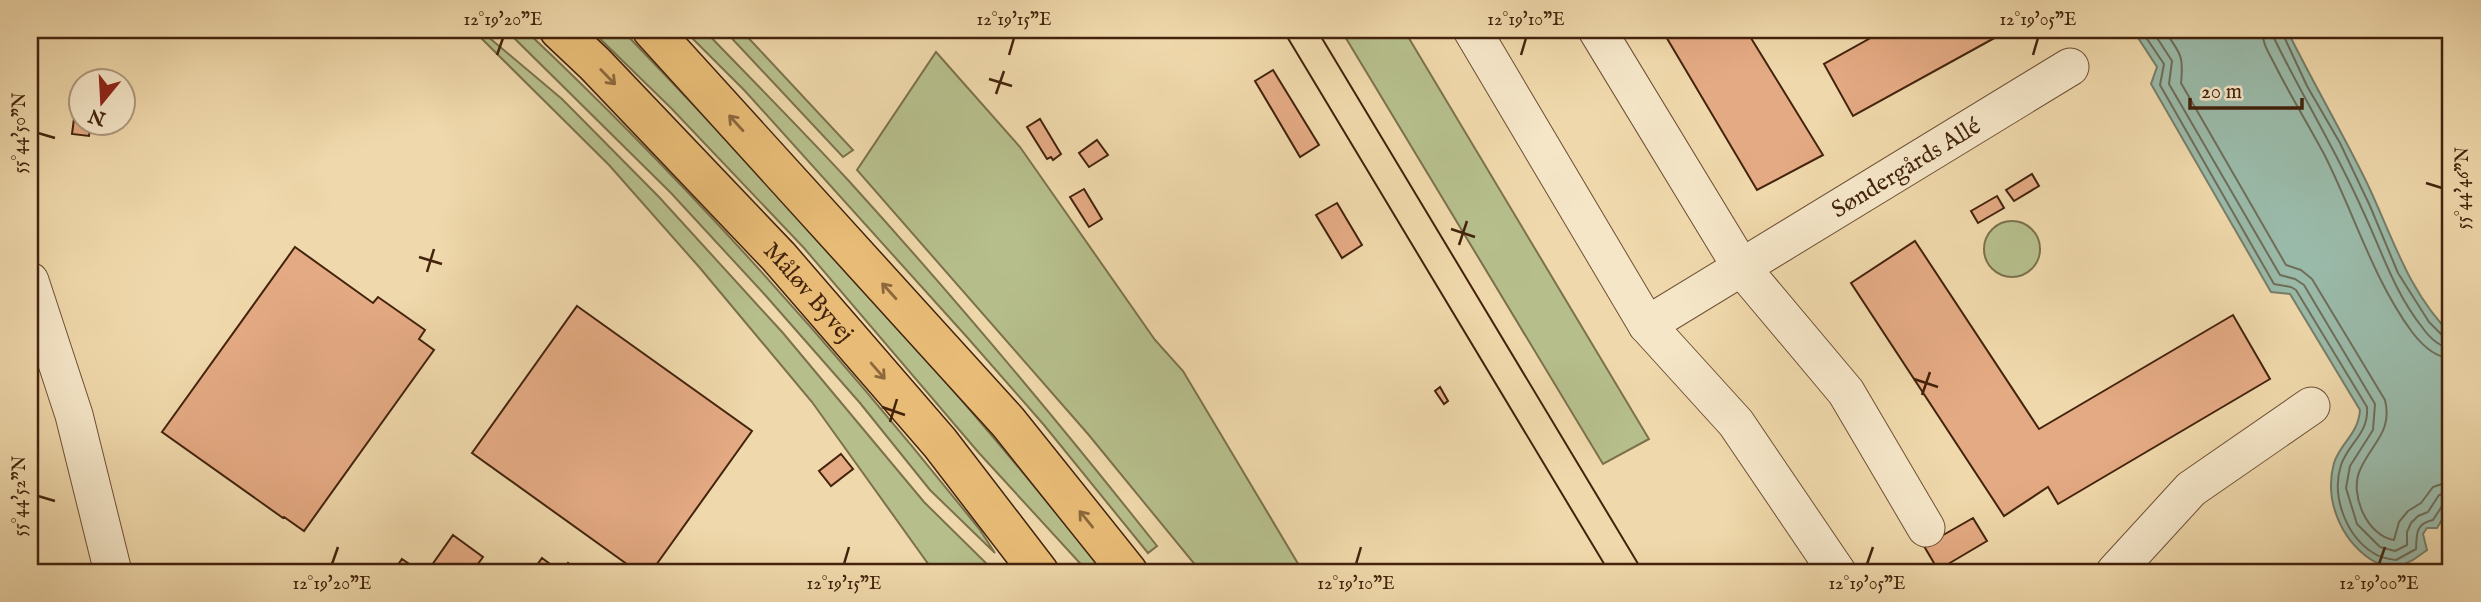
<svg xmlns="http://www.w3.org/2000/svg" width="2481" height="602" font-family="'IM FELL English',serif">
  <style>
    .green { fill: #b6bf8c; stroke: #7c714c; stroke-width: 2 }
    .water { fill: #9abaa9; stroke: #777e6a; stroke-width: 2 }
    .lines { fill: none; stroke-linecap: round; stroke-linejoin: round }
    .shore { stroke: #6e6e5a; stroke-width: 2 }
    .building { fill: #e4aa83; stroke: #43230c; stroke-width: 2 }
    .minor-casing { stroke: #6e5034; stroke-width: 39 }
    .major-casing { stroke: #43230c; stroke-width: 41 }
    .minor { stroke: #f5e6c8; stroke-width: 37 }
    .major { stroke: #e8bc76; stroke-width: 38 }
    .tram { stroke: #43230c; stroke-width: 2 }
    .oneway { stroke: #8d683c }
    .ticks { fill: none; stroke: #43230c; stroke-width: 2.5 }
    .labels { text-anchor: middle; stroke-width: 7; stroke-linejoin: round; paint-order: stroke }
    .street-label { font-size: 24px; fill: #43230c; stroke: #f5e6c8 }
    .neatline { fill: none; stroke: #43230c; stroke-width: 2.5 }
    .ticks-label { font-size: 18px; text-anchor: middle; fill: #43230c }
  </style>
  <rect width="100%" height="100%" fill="#efd8ab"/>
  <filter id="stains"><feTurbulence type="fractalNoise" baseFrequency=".00286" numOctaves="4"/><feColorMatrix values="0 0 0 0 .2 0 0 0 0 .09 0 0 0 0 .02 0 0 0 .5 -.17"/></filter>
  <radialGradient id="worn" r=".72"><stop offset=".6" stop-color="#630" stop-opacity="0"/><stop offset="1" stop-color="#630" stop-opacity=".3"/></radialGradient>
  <path class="green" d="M 473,30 L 480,30 L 562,99 L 659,197 L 783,333 L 924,502 L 995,572 L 934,572 L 812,402 L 700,268 L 609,165 Z
    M 506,30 L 525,30 C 690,185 839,353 980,530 L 995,553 L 930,490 L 860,403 L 766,296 L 671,193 Z
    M 591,30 L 622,30 C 743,156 862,284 976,417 C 1020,468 1062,521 1105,572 L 1088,572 L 979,453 L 804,248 L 671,108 Z
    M 684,30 L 704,30 C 752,80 801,129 848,180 C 955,298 1058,421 1157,546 L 1148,553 L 1044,425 L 966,336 L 745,91 Z
    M 724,30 L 741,30 L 853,150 L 843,157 Z
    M 1341,30 L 1404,30 L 1649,439 L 1603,464 Z
    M 936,52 L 1020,147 L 1155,340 L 1183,371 L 1303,572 L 1201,572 L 1088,434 L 857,170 Z
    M1984 249a28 28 0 1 1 56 0a28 28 0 1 1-56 0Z"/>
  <path class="water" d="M 2133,30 L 2287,30 C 2312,81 2341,130 2366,181 C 2392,235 2408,292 2451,334 L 2451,505 L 2437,528 L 2427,528 L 2423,534 L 2427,550 L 2413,560 L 2396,568 C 2387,566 2377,564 2370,559 C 2340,538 2324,499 2334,463 C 2341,442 2358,435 2360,410 L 2290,294 L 2271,292 L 2151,84 L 2157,67 Z"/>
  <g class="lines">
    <path class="shore" d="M 2141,30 L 2164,64 L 2160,85 L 2274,284 L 2291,287 L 2296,290 L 2367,407 C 2369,434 2349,442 2341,465 C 2331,496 2346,537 2375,554 C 2381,558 2389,559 2396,560 L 2416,549 C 2417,534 2415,524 2433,520 L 2444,503 L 2451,501
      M 2152,30 L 2172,61 L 2169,84 L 2280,275 L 2295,279 L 2304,285 L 2375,404 L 2373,430 L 2350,466 L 2346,488 L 2357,524 L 2380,547 L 2395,551 L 2407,545 L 2407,532 L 2411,523 L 2418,516 L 2428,512 L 2439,495 L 2451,492
      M 2164,30 C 2180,53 2184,55 2181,83 L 2286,265 L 2301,270 L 2312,279 L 2385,400 C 2393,432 2371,444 2360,470 C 2349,494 2367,536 2394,540 L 2399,522 L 2408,511 L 2421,503 L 2433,487 L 2451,481
      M 2262,30 C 2262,43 2269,53 2275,65 C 2290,95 2308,124 2324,154 C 2354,213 2373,279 2412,332 C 2422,345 2435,358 2451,358
      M 2272,30 L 2274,38 C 2302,96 2336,150 2362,209 C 2381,249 2394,292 2422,327 C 2429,337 2439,347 2451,348
      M 2281,30 L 2307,86 L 2340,143 L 2370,206 L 2398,273 L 2429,322 L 2444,337 L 2451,339"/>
  </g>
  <path class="building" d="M 1662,30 L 1746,30 L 1823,155 L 1757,190 Z
    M 1885,30 L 2009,30 L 1853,116 L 1824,64 Z
    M 1273,70 L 1319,145 L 1300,157 L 1255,81 Z
    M 75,111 L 80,112 L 80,122 L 91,122 L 89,136 L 72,134 Z
    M 1040,119 L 1061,154 L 1053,160 L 1051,157 L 1047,159 L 1027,127 Z
    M 1097,140 L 1108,155 L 1089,167 L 1079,153 Z
    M 2032,174 L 2039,186 L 2014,201 L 2006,190 Z
    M 1084,189 L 1102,219 L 1089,227 L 1070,197 Z
    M 1997,196 L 2004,208 L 1978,223 L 1971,211 Z
    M 1337,203 L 1362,245 L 1342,258 L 1316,215 Z
    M 1915,241 L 2039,429 L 2233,315 L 2270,379 L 2058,504 L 2048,487 L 2004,516 L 1851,283 Z
    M 295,247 L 373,303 L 378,297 L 425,330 L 419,339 L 434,350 L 304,531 L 284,517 L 283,518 L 162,432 Z
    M 577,306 L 752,431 L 651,572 L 638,572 L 472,453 Z
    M 1440,387 L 1448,401 L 1444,404 L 1435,391 Z
    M 841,454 L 853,469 L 831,486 L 819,471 Z
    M 1973,518 L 1987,541 L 1938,570 L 1924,546 Z
    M 453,535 L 483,557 L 472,572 L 427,572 Z
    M 542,558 L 561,572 L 568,563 L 580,572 L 532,572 Z
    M 402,559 L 421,572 L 393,572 Z"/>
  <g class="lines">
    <defs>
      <g id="minor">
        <path d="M 1472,30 L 1647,325 L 1736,423 L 1837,572"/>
        <path d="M 1597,30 L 1741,267 L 1846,392 L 1926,528"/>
        <path d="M 30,281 L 74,415 L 113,572"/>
        <path id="s1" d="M 1647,325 L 2070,67"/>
        <path d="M 2115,572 L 2191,489 L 2311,406"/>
      </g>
      <g id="major">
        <path id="s2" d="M 559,30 L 595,64 L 779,257 L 940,443 L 1039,572"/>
        <path d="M 652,30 L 1008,422 L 1128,572"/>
      </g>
    </defs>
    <use href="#minor" class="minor-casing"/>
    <use href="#major" class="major-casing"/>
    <use href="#minor" class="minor"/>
    <use href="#major" class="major"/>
    <path class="tram" d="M 1283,30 L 1609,572
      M 1317,30 L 1643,572"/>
  </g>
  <defs><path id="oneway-shaft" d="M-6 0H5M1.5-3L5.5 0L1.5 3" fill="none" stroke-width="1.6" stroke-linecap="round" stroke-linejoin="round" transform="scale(1.75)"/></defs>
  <g class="oneway">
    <use href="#oneway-shaft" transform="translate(608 77) rotate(46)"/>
    <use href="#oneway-shaft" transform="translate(736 123) rotate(-132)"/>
    <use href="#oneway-shaft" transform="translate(889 291) rotate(-132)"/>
    <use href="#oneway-shaft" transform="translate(878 371) rotate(49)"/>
    <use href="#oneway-shaft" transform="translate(1086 519) rotate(-129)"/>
  </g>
  <path class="ticks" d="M 497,55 L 503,38M 1009,55 L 1014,38M 1521,55 L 1526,38M 2033,55 L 2038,38M 989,79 L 1012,86M 996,94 L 1004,71M 38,133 L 55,138M 2426,183 L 2442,188M 1451,229 L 1475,237M 1459,245 L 1467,221M 419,257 L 442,264M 427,272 L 434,249M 1914,379 L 1938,387M 1922,395 L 1930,372M 882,407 L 905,415M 890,422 L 897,399M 38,496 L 55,501M 332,564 L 338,547M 844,564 L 849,547M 1356,564 L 1361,547M 1867,564 L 1873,547M 2379,564 L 2385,547"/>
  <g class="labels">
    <g class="street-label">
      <text dy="8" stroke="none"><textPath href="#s1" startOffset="303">Søndergårds Allé</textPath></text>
      <text dy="8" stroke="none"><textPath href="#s2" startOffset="362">Måløv Byvej</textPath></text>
    </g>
  </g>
  <rect width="2481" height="602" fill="none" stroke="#efd8ab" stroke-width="77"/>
  <g transform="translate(102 102) rotate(198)"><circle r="33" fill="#f5e6c8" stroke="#ae987d" stroke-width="2"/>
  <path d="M0-5L12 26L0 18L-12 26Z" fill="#8f2418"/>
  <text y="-10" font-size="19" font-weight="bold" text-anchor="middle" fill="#43230c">N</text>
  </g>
  <path d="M2190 98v10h112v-10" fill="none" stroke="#43230c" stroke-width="3.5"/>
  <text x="2201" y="98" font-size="21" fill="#43230c" stroke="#f5e6c8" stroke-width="5" paint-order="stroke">20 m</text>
  <rect x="38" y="38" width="2404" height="526" class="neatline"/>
  <g class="ticks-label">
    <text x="503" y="25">12°19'20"E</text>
    <text x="1014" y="25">12°19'15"E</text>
    <text x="1526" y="25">12°19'10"E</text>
    <text x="2038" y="25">12°19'05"E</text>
    <text transform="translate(19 133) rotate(-90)" y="6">55°44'50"N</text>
    <text transform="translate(2462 188) rotate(-90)" y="6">55°44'46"N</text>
    <text transform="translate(19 496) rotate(-90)" y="6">55°44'52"N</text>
    <text x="332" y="589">12°19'20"E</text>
    <text x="844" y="589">12°19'15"E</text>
    <text x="1356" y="589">12°19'10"E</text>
    <text x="1867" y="589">12°19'05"E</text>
    <text x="2379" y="589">12°19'00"E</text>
  </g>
  <rect width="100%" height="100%" filter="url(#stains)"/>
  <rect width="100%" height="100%" fill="url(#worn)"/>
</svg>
